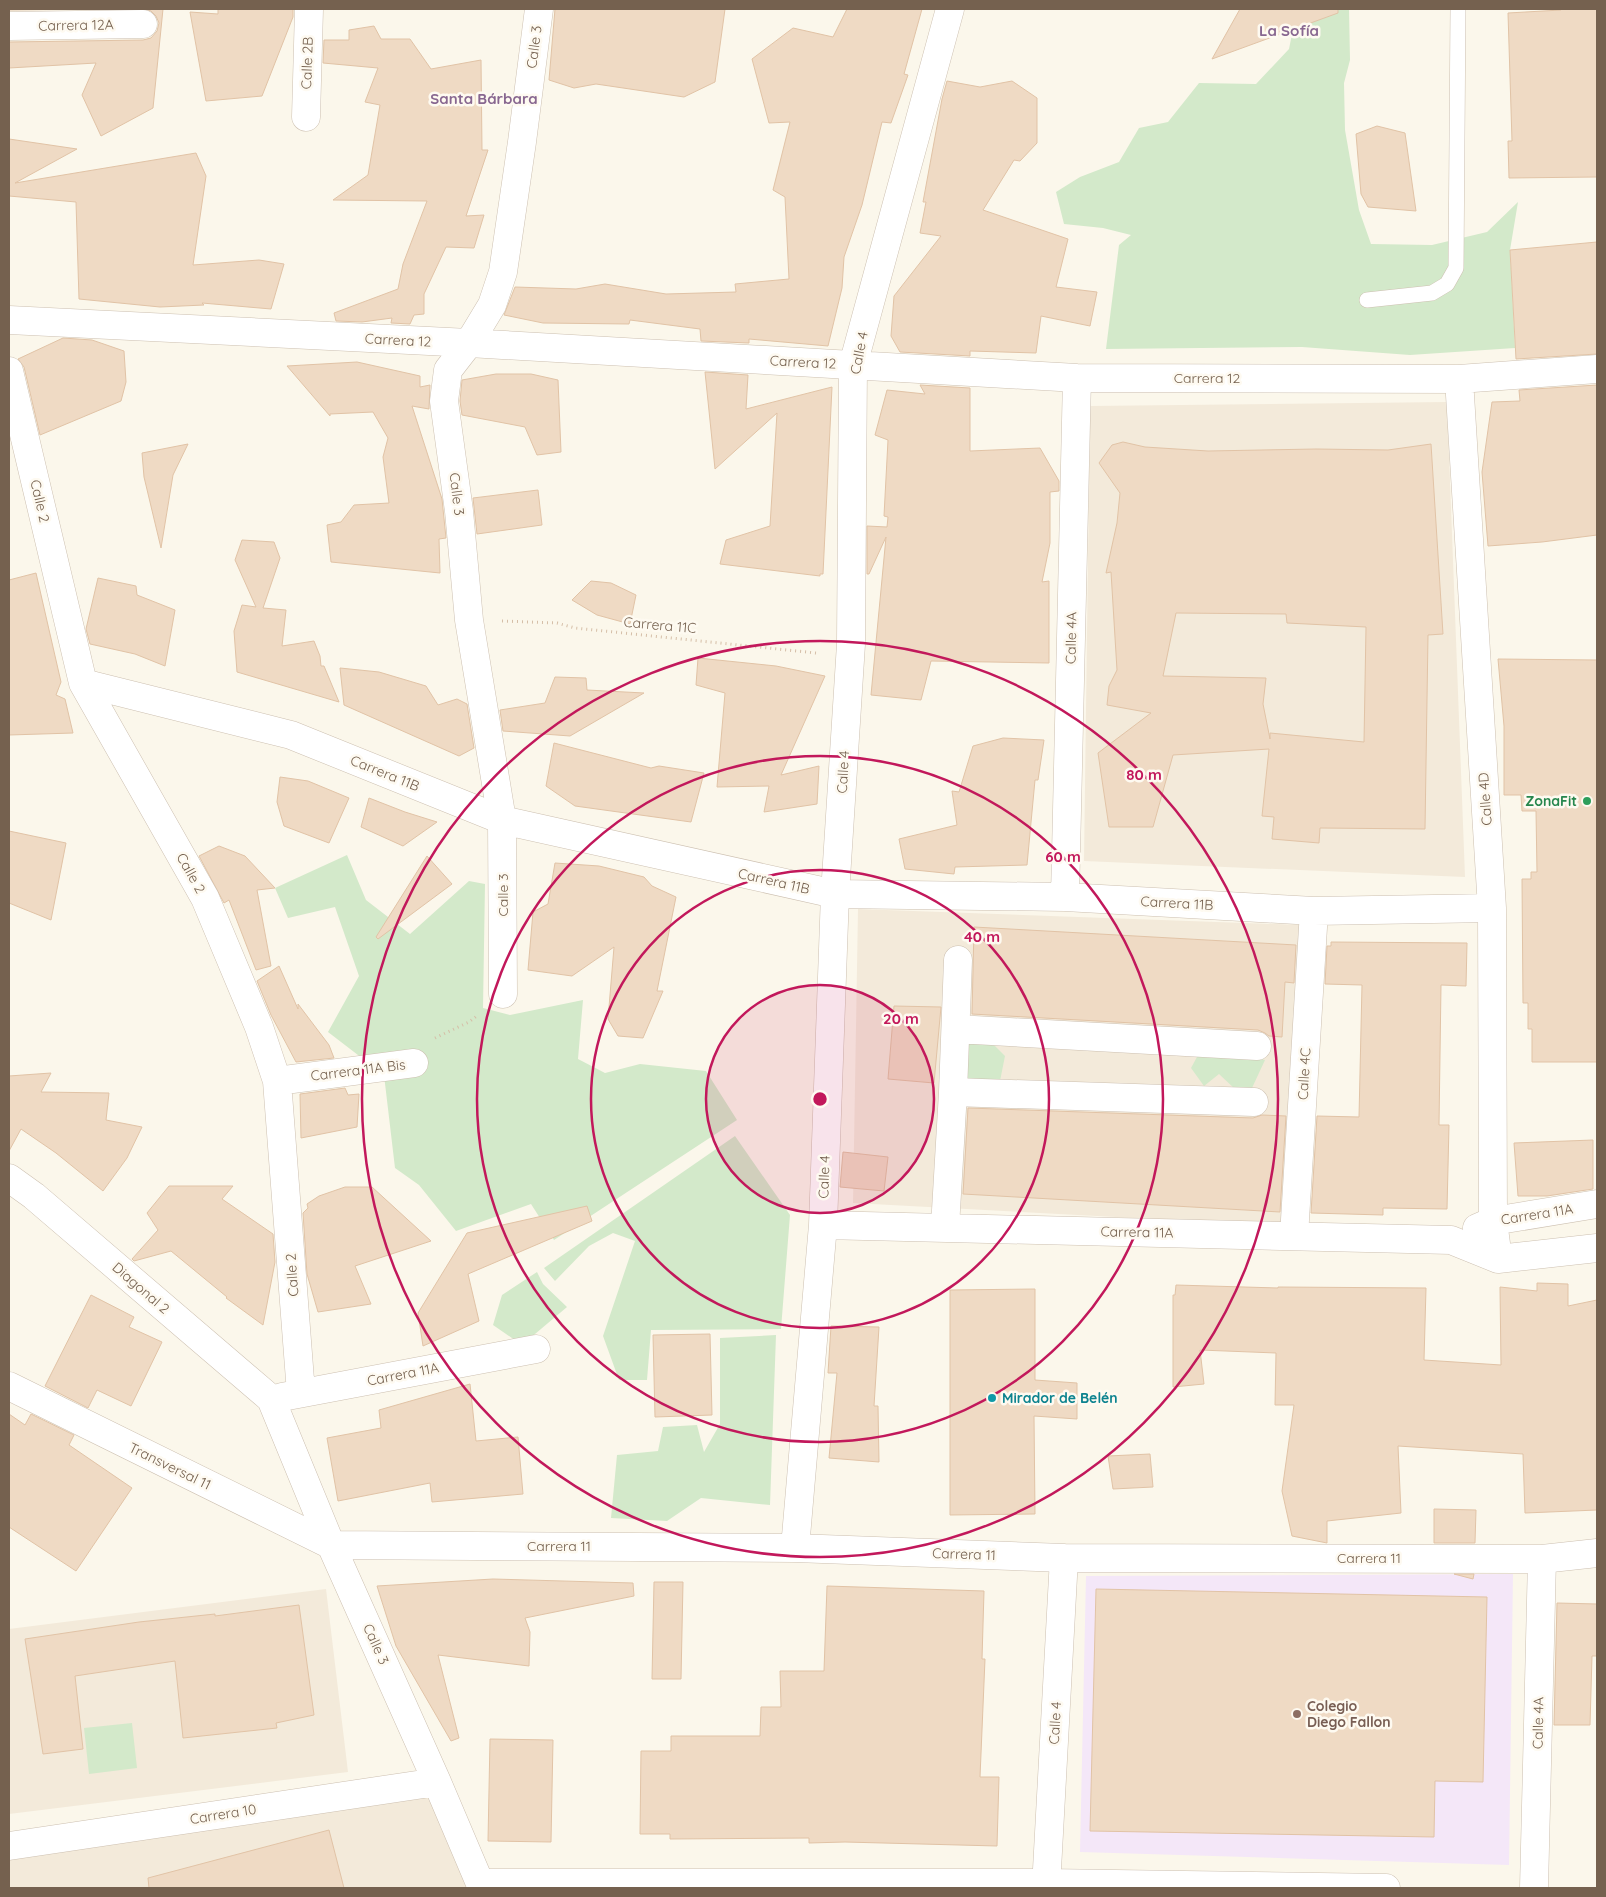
<svg xmlns="http://www.w3.org/2000/svg" width="1606" height="1897" font-family="Quicksand,sans-serif">
  <style>
    .residential { fill: #f3eada }
    .education { fill: #f4e7f8 }
    .green { fill: #d3e9ca }
    .building { fill: #efdac4; stroke: #e1c3a6; fill-rule: evenodd }
    .lines { fill: none; stroke-linecap: round; stroke-linejoin: round }
    .lane-casing { stroke: #cdc0b1; stroke-width: 16 }
    .street-casing { stroke: #cdc0b1; stroke-width: 29 }
    .path { stroke: #d5bea7; stroke-width: 3; stroke-dasharray: 1 4; stroke-linecap: butt }
    .lane { stroke: #fff; stroke-width: 15 }
    .street { stroke: #fff; stroke-width: 28 }
    .ring { fill: none; stroke: #c2185b; stroke-width: 2.5 }
    .leisure-dot { fill: #2e9e5b; stroke: #fefaf1; stroke-width: 2 }
    .culture-dot { fill: #0f9aa8; stroke: #fefaf1; stroke-width: 2 }
    .education-dot { fill: #8d6e63; stroke: #fefaf1; stroke-width: 2 }
    .labels { text-anchor: middle; stroke-width: 5; stroke-linejoin: round; paint-order: stroke }
    .street-label { font-size: 14px; fill: #75614f; stroke: #fefaf1 }
    .leisure-label { font-size: 14px; font-weight: bold; fill: #27864d; stroke: #fefaf1; text-anchor: end }
    .culture-label { font-size: 14px; font-weight: bold; fill: #0d838f; stroke: #fefaf1; text-anchor: start }
    .education-label { font-size: 14px; font-weight: bold; fill: #785e54; stroke: #fefaf1; text-anchor: start }
    .neighbourhood-label { font-size: 15px; font-weight: bold; fill: #886790; stroke: #fefaf1 }
    .centre { fill: #c2185b; stroke: #fefaf1; stroke-width: 2.5 }
    .ring-label { font-size: 15px; text-anchor: middle; font-weight: bold; fill: #c2185b; stroke: #fefaf1; stroke-width: 5; stroke-linejoin: round; paint-order: stroke }
  </style>
  <rect width="100%" height="100%" fill="#fbf7eb"/>
  <path class="residential" d="M 1447,402 L 1465,877 L 1084,861 L 1090,406 Z
    M 858,909 L 1302,925 L 1284,1226 L 853,1203 Z
    M 326,1589 L 348,1772 L 9,1814 L 9,1629 Z
    M 437,1782 L 482,1888 L 9,1888 L 9,1846 Z"/>
  <path class="education" d="M 1513,1574 L 1509,1865 L 1080,1852 L 1086,1576 Z"/>
  <path class="green" d="M 1297,9 L 1349,9 L 1350,60 L 1344,83 L 1345,130 L 1359,210 L 1371,244 L 1432,245 L 1487,232 L 1518,202 L 1510,250 L 1515,348 L 1410,355 L 1302,347 L 1106,349 L 1119,245 L 1131,235 L 1103,228 L 1064,224 L 1056,192 L 1080,177 L 1119,162 L 1139,128 L 1168,122 L 1199,83 L 1256,84 L 1289,49 Z
    M 347,855 L 366,900 L 410,934 L 469,881 L 485,884 L 483,1008 L 510,1015 L 583,1000 L 578,1059 L 605,1073 L 640,1064 L 706,1071 L 737,1120 L 554,1240 L 531,1204 L 456,1231 L 419,1185 L 395,1168 L 384,1075 L 328,1032 L 359,976 L 335,907 L 288,918 L 275,888 Z
    M 983,1034 L 1005,1056 L 1000,1081 L 965,1079 L 967,1042 Z
    M 1204,1044 L 1265,1060 L 1252,1088 L 1236,1090 L 1219,1074 L 1204,1086 L 1191,1068 Z
    M 735,1136 L 790,1215 L 781,1329 L 651,1330 L 647,1380 L 619,1380 L 603,1336 L 635,1241 L 613,1233 L 589,1246 L 555,1281 L 544,1268 Z
    M 537,1272 L 543,1284 L 567,1307 L 522,1345 L 493,1325 L 502,1295 Z
    M 776,1335 L 770,1505 L 701,1498 L 667,1521 L 611,1518 L 617,1455 L 658,1451 L 663,1427 L 697,1425 L 704,1452 L 720,1424 L 720,1338 Z
    M 132,1723 L 137,1768 L 89,1774 L 84,1728 Z"/>
  <path class="building" d="M 9,9 L 118,9 L 9,10 Z
    M 145,9 L 163,9 L 153,108 L 101,136 L 82,95 L 96,63 L 9,68 L 9,42 L 143,40 L 151,38 L 157,31 L 159,23 L 156,16 L 151,11 Z
    M 218,9 L 293,9 L 293,17 L 262,96 L 206,101 L 190,12 L 218,14 Z
    M 555,9 L 725,9 L 715,82 L 684,97 L 596,84 L 574,88 L 549,80 Z
    M 847,9 L 922,9 L 904,74 L 908,75 L 891,123 L 882,122 L 862,205 L 844,257 L 842,288 L 828,346 L 749,339 L 749,343 L 701,341 L 700,329 L 630,320 L 629,324 L 543,323 L 504,315 L 515,287 L 576,289 L 605,284 L 666,294 L 736,292 L 735,284 L 789,279 L 785,197 L 773,190 L 790,122 L 769,123 L 752,59 L 793,28 L 833,37 Z
    M 1240,9 L 1338,9 L 1338,13 L 1212,59 Z
    M 1561,9 L 1597,9 L 1597,177 L 1509,178 L 1508,141 L 1512,141 L 1508,13 L 1561,10 Z
    M 374,26 L 381,39 L 410,39 L 431,69 L 481,60 L 482,150 L 488,150 L 466,216 L 484,215 L 474,248 L 446,247 L 424,294 L 424,314 L 414,315 L 410,324 L 391,323 L 392,318 L 362,322 L 336,321 L 334,313 L 398,289 L 403,264 L 427,201 L 333,200 L 368,175 L 380,105 L 365,102 L 378,68 L 323,63 L 324,40 L 349,40 L 349,30 Z
    M 947,81 L 980,87 L 1012,81 L 1037,98 L 1037,143 L 1020,161 L 1014,160 L 983,210 L 1068,239 L 1056,287 L 1097,292 L 1090,326 L 1041,316 L 1036,353 L 970,351 L 970,356 L 900,352 L 891,336 L 894,296 L 941,236 L 920,233 L 926,202 L 923,202 L 942,99 Z
    M 1377,126 L 1405,133 L 1416,211 L 1368,207 L 1361,194 L 1356,134 Z
    M 9,139 L 77,149 L 15,183 L 196,153 L 206,176 L 193,265 L 259,260 L 284,264 L 271,309 L 202,303 L 204,305 L 160,307 L 79,299 L 76,202 L 9,196 Z
    M 1597,242 L 1597,354 L 1516,359 L 1510,250 Z
    M 63,338 L 92,340 L 124,351 L 126,382 L 121,401 L 40,435 L 24,367 L 18,359 Z
    M 357,362 L 420,376 L 420,387 L 430,385 L 429,409 L 412,406 L 442,499 L 446,538 L 439,539 L 440,573 L 331,562 L 327,525 L 341,522 L 354,505 L 389,503 L 383,457 L 388,438 L 373,412 L 330,414 L 330,416 L 287,366 Z
    M 705,372 L 748,375 L 746,409 L 832,387 L 823,574 L 820,574 L 820,576 L 720,564 L 726,540 L 770,526 L 777,413 L 715,469 Z
    M 496,374 L 531,374 L 558,380 L 561,452 L 537,455 L 525,427 L 462,415 L 460,401 L 462,380 Z
    M 920,385 L 970,388 L 970,451 L 1040,448 L 1059,481 L 1059,491 L 1050,492 L 1050,543 L 1042,582 L 1049,581 L 1049,663 L 931,661 L 921,700 L 871,695 L 886,537 L 869,574 L 867,574 L 867,526 L 887,527 L 888,517 L 884,516 L 888,440 L 875,435 L 887,390 L 925,394 Z
    M 1597,385 L 1597,535 L 1542,542 L 1488,546 L 1482,472 L 1492,402 L 1520,401 L 1519,390 Z
    M 1123,442 L 1145,447 L 1208,451 L 1316,449 L 1388,450 L 1431,444 L 1443,634 L 1428,635 L 1425,829 L 1320,828 L 1319,843 L 1272,839 L 1274,817 L 1262,816 L 1269,749 L 1173,755 L 1153,827 L 1109,827 L 1098,753 L 1151,713 L 1107,705 L 1109,686 L 1117,670 L 1111,572 L 1106,573 L 1117,523 L 1120,493 L 1099,463 L 1112,445 ZM 1176,613 L 1286,614 L 1287,623 L 1366,627 L 1364,742 L 1270,733 L 1270,739 L 1263,704 L 1266,678 L 1163,676 Z
    M 188,444 L 173,475 L 161,548 L 144,477 L 142,453 Z
    M 538,490 L 542,525 L 477,534 L 473,498 Z
    M 242,540 L 274,542 L 280,558 L 263,608 L 286,610 L 282,646 L 314,641 L 320,656 L 321,666 L 324,666 L 339,702 L 237,672 L 234,631 L 242,605 L 256,607 L 235,560 Z
    M 36,573 L 61,682 L 56,695 L 65,699 L 73,733 L 9,735 L 9,580 Z
    M 98,578 L 136,586 L 137,595 L 175,610 L 165,666 L 135,654 L 90,644 L 86,629 Z
    M 591,581 L 611,583 L 636,595 L 630,624 L 597,615 L 572,600 Z
    M 698,658 L 776,666 L 825,676 L 781,775 L 819,766 L 817,804 L 764,812 L 769,786 L 717,787 L 725,693 L 696,685 Z
    M 1498,659 L 1597,660 L 1597,1062 L 1532,1062 L 1532,1029 L 1528,1029 L 1528,1003 L 1523,1003 L 1522,879 L 1531,879 L 1531,872 L 1537,872 L 1536,811 L 1522,811 L 1521,795 L 1504,795 L 1504,726 Z
    M 340,668 L 379,672 L 426,686 L 438,705 L 457,699 L 467,704 L 474,748 L 459,756 L 344,705 Z
    M 555,677 L 586,678 L 587,690 L 644,693 L 570,736 L 503,731 L 500,710 L 545,703 Z
    M 1003,738 L 1044,740 L 1038,780 L 1035,780 L 1027,865 L 955,867 L 954,874 L 905,869 L 899,839 L 957,825 L 952,791 L 959,792 L 973,746 Z
    M 554,743 L 651,768 L 659,766 L 704,773 L 691,822 L 575,806 L 546,786 Z
    M 280,777 L 308,781 L 349,798 L 329,843 L 284,826 L 277,802 Z
    M 369,798 L 405,812 L 437,822 L 403,846 L 361,827 Z
    M 9,831 L 66,843 L 51,920 L 9,903 Z
    M 219,846 L 245,856 L 275,888 L 257,890 L 271,966 L 256,970 L 229,900 L 224,903 L 199,856 Z
    M 427,856 L 452,884 L 378,939 L 376,937 Z
    M 555,863 L 599,866 L 644,877 L 652,886 L 676,897 L 657,991 L 663,991 L 643,1038 L 618,1036 L 608,1019 L 614,947 L 572,976 L 528,970 L 533,912 L 548,904 Z
    M 974,927 L 1296,945 L 1294,983 L 1285,982 L 1282,1037 L 1269,1036 L 1265,1033 L 1258,1030 L 972,1014 Z
    M 1331,942 L 1467,943 L 1466,986 L 1441,985 L 1439,1125 L 1449,1125 L 1447,1209 L 1383,1208 L 1383,1215 L 1311,1213 L 1317,1116 L 1359,1117 L 1362,985 L 1325,984 L 1327,946 L 1331,946 Z
    M 279,966 L 298,1009 L 298,1004 L 329,1045 L 334,1058 L 296,1062 L 271,1015 L 257,981 Z
    M 894,1006 L 941,1007 L 934,1083 L 888,1079 Z
    M 51,1073 L 41,1092 L 109,1093 L 106,1120 L 142,1127 L 127,1158 L 103,1191 L 56,1153 L 21,1129 L 9,1151 L 9,1076 Z
    M 345,1088 L 348,1095 L 359,1094 L 357,1127 L 301,1138 L 300,1094 Z
    M 968,1108 L 1253,1118 L 1262,1115 L 1286,1116 L 1280,1212 L 963,1194 Z
    M 1593,1140 L 1593,1189 L 1547,1196 L 1518,1196 L 1514,1143 Z
    M 843,1152 L 888,1157 L 884,1191 L 840,1187 Z
    M 169,1186 L 233,1186 L 222,1199 L 273,1234 L 275,1262 L 263,1325 L 226,1298 L 227,1297 L 171,1251 L 134,1261 L 132,1259 L 158,1230 L 147,1213 Z
    M 345,1187 L 372,1187 L 431,1241 L 355,1266 L 371,1304 L 318,1312 L 307,1274 L 303,1213 L 308,1208 L 307,1204 L 319,1196 Z
    M 587,1206 L 592,1221 L 468,1274 L 479,1321 L 423,1346 L 418,1313 L 467,1233 Z
    M 1537,1283 L 1568,1284 L 1568,1306 L 1597,1300 L 1597,1510 L 1525,1513 L 1523,1454 L 1398,1446 L 1401,1513 L 1327,1521 L 1327,1543 L 1292,1536 L 1282,1491 L 1294,1405 L 1275,1405 L 1276,1353 L 1200,1350 L 1204,1384 L 1173,1387 L 1173,1295 L 1175,1295 L 1176,1285 L 1278,1288 L 1278,1287 L 1426,1288 L 1424,1360 L 1501,1365 L 1500,1287 L 1537,1291 Z
    M 1035,1289 L 1035,1380 L 1077,1383 L 1077,1419 L 1034,1416 L 1035,1514 L 950,1515 L 950,1290 Z
    M 91,1295 L 134,1317 L 129,1327 L 162,1342 L 131,1406 L 97,1390 L 88,1408 L 45,1386 Z
    M 831,1326 L 879,1327 L 874,1406 L 878,1406 L 879,1462 L 829,1458 L 837,1373 L 828,1373 Z
    M 710,1334 L 712,1415 L 655,1417 L 653,1335 Z
    M 470,1384 L 476,1441 L 518,1437 L 523,1494 L 432,1502 L 430,1483 L 338,1501 L 327,1438 L 381,1428 L 379,1410 Z
    M 9,1414 L 25,1425 L 31,1414 L 74,1435 L 69,1445 L 132,1488 L 76,1571 L 9,1527 Z
    M 1150,1454 L 1153,1487 L 1113,1489 L 1108,1456 Z
    M 1434,1509 L 1476,1510 L 1475,1543 L 1434,1543 Z
    M 1454,1574 L 1474,1574 L 1473,1579 Z
    M 493,1579 L 633,1583 L 634,1596 L 525,1618 L 530,1632 L 529,1666 L 438,1655 L 459,1738 L 451,1741 L 396,1646 L 377,1586 Z
    M 654,1582 L 683,1582 L 681,1679 L 652,1679 Z
    M 827,1586 L 984,1591 L 982,1659 L 985,1659 L 980,1777 L 999,1777 L 997,1846 L 845,1842 L 809,1843 L 809,1838 L 670,1839 L 670,1834 L 640,1834 L 641,1751 L 671,1751 L 671,1736 L 760,1736 L 761,1707 L 781,1707 L 780,1671 L 824,1671 Z
    M 1096,1589 L 1487,1597 L 1483,1782 L 1435,1781 L 1434,1837 L 1090,1831 Z
    M 1557,1603 L 1597,1604 L 1597,1656 L 1592,1656 L 1590,1725 L 1554,1725 Z
    M 299,1605 L 314,1715 L 276,1723 L 277,1728 L 183,1738 L 175,1661 L 75,1676 L 83,1749 L 43,1754 L 25,1639 L 139,1622 L 215,1614 L 215,1616 Z
    M 490,1739 L 553,1740 L 551,1842 L 488,1841 Z
    M 329,1830 L 344,1888 L 149,1888 L 148,1878 Z"/>
  <g class="lines">
    <defs>
      <path id="lane" d="M 1367,300 L 1432,293 L 1447,284 L 1456,268 L 1458,9"/>
      <path id="street" d="M 9,26 L 143,24
        M 306,117 L 309,9
        M 9,320 L 469,343 L 1077,378 L 1459,379 L 1597,369
        M 9,371 L 83,683 L 205,898 L 259,1027 L 277,1081 L 301,1393
        M 1459,379 L 1492,908 L 1493,1221 L 1498,1259
        M 83,683 L 291,735 L 502,820 L 835,894 L 1065,897 L 1314,911 L 1492,908
        M 1065,897 L 1077,378
        M 503,994 L 502,820 L 469,620 L 459,511 L 444,401 L 448,370 L 469,343 L 492,305 L 503,272 L 522,142 L 539,9
        M 956,1029 L 1257,1046
        M 277,1081 L 414,1063
        M 953,1092 L 1254,1102
        M 9,1178 L 34,1196 L 271,1399 L 331,1545 L 437,1782 L 482,1888
        M 823,1225 L 1451,1240 L 1498,1259 L 1597,1248
        M 945,1227 L 953,1092 L 958,960
        M 1477,1228 L 1493,1221 L 1597,1204
        M 1294,1236 L 1314,911
        M 9,1386 L 331,1545 L 795,1548 L 1064,1558 L 1542,1559 L 1597,1553
        M 282,1397 L 536,1349
        M 795,1548 L 823,1225 L 835,894 L 851,644 L 853,365 L 950,9
        M 9,1846 L 437,1782
        M 480,1883 L 1046,1883 L 1386,1888
        M 1046,1888 L 1064,1558
        M 1534,1888 L 1542,1559"/>
    </defs>
    <use href="#lane" class="lane-casing"/>
    <use href="#street" class="street-casing"/>
    <path class="path" d="M 502,621 L 557,623 L 575,628 L 816,653
      M 435,1038 L 469,1022 L 478,1015"/>
    <use href="#lane" class="lane"/>
    <use href="#street" class="street"/>
  </g>
  <circle cx="820" cy="1099" r="114" fill="#c2185b" fill-opacity=".12"/>
  <g class="ring">
    <circle cx="820" cy="1099" r="114"/>
    <circle cx="820" cy="1099" r="229"/>
    <circle cx="820" cy="1099" r="343"/>
    <circle cx="820" cy="1099" r="458"/>
  </g>
  <circle class="leisure-dot" cx="1587" cy="801" r="5"/>
  <circle class="culture-dot" cx="992" cy="1398" r="5"/>
  <circle class="education-dot" cx="1297" cy="1714" r="5"/>
  <g class="labels">
    <g class="street-label">
      <text transform="translate(76 25) rotate(-1)" y="5">Carrera 12A</text>
      <text transform="translate(534 47) rotate(-83)" y="5">Calle 3</text>
      <text transform="translate(307 63) rotate(-88)" y="5">Calle 2B</text>
      <text transform="translate(398 340) rotate(3)" y="5">Carrera 12</text>
      <text transform="translate(859 353) rotate(-79)" y="5">Calle 4</text>
      <text transform="translate(803 362) rotate(3)" y="5">Carrera 12</text>
      <text x="1207" y="383">Carrera 12</text>
      <text transform="translate(457 494) rotate(83)" y="5">Calle 3</text>
      <text transform="translate(40 501) rotate(77)" y="5">Calle 2</text>
      <text transform="translate(660 625) rotate(5)" y="5">Carrera 11C</text>
      <text transform="translate(1071 638) rotate(-89)" y="5">Calle 4A</text>
      <text transform="translate(843 772) rotate(-87)" y="5">Calle 4</text>
      <text transform="translate(385 773) rotate(22)" y="5">Carrera 11B</text>
      <text transform="translate(1485 799) rotate(-94)" y="5">Calle 4D</text>
      <text transform="translate(191 873) rotate(61)" y="5">Calle 2</text>
      <text transform="translate(774 881) rotate(13)" y="5">Carrera 11B</text>
      <text transform="translate(503 895) rotate(-90)" y="5">Calle 3</text>
      <text transform="translate(1177 903) rotate(3)" y="5">Carrera 11B</text>
      <text transform="translate(358 1070) rotate(-7)" y="5">Carrera 11A Bis</text>
      <text transform="translate(1304 1074) rotate(-87)" y="5">Calle 4C</text>
      <text transform="translate(824 1177) rotate(-88)" y="5">Calle 4</text>
      <text transform="translate(1537 1214) rotate(-9)" y="5">Carrera 11A</text>
      <text transform="translate(1137 1232) rotate(1)" y="5">Carrera 11A</text>
      <text transform="translate(292 1275) rotate(-94)" y="5">Calle 2</text>
      <text transform="translate(141 1288) rotate(41)" y="5">Diagonal 2</text>
      <text transform="translate(403 1374) rotate(-11)" y="5">Carrera 11A</text>
      <text transform="translate(170 1466) rotate(26)" y="5">Transversal 11</text>
      <text x="559" y="1551">Carrera 11</text>
      <text transform="translate(964 1554) rotate(2)" y="5">Carrera 11</text>
      <text x="1369" y="1563">Carrera 11</text>
      <text transform="translate(376 1644) rotate(66)" y="5">Calle 3</text>
      <text transform="translate(1055 1723) rotate(-87)" y="5">Calle 4</text>
      <text transform="translate(1538 1723) rotate(-89)" y="5">Calle 4A</text>
      <text transform="translate(223 1814) rotate(-9)" y="5">Carrera 10</text>
    </g>
    <g class="leisure-label">
      <text x="1577" y="806">ZonaFit</text>
    </g>
    <g class="culture-label">
      <text x="1002" y="1403">Mirador de Belén</text>
    </g>
    <g class="education-label">
      <text x="1307" y="1711">Colegio<tspan x="1307" dy="16">Diego Fallon</tspan></text>
    </g>
    <g class="neighbourhood-label">
      <text x="1289" y="36">La Sofía</text>
      <text x="484" y="104">Santa Bárbara</text>
    </g>
  </g>
  <circle cx="820" cy="1099" r="8" class="centre"/>
  <g class="ring-label">
    <text x="1144" y="780">80 m</text>
    <text x="1063" y="862">60 m</text>
    <text x="982" y="942">40 m</text>
    <text x="901" y="1024">20 m</text>
  </g>
  <rect width="1606" height="1897" fill="none" stroke="#75614f" stroke-width="20"/>
</svg>
